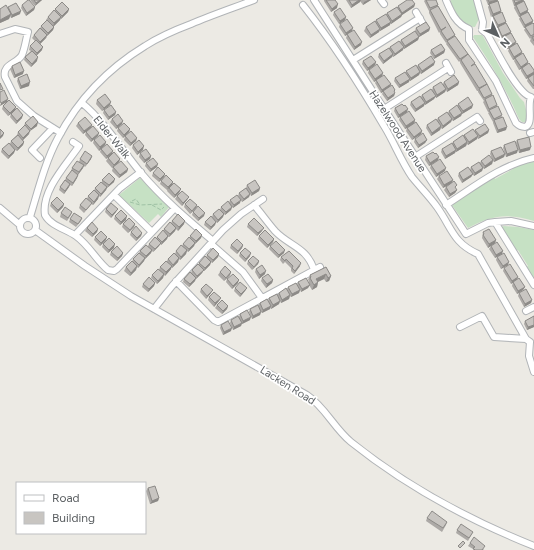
<svg xmlns="http://www.w3.org/2000/svg" width="534" height="550" font-family="Figtree,sans-serif">
  <style>
    .grass { fill: #c6e1c4 }
    .lines { fill: none; stroke-linecap: round; stroke-linejoin: round }
    .minor-casing { stroke: #b1b4b7; stroke-width: 8 }
    .path { stroke: #9ec1a4; stroke-width: 1; stroke-dasharray: 4 2; stroke-linecap: butt }
    .minor { stroke: #fff; stroke-width: 6 }
    .wall { fill: #aca9a6 }
    .shaded-wall { fill: #8c8a87 }
    .building { fill: #c8c5c1; stroke: #8c8a87 }
    .labels { text-anchor: middle; stroke-width: 3.5; stroke-linejoin: round; paint-order: stroke }
    .street-label { font-size: 11px; fill: #5c6063; stroke: #fff }
  </style>
  <rect width="100%" height="100%" fill="#eceae4"/>
  <path class="grass" d="M 451,0 L 475,0 L 479,19 L 475,27 C 460,27 456,14 450,2 Z
    M 474,35 L 482,35 L 483,36 L 503,73 L 520,98 L 524,102 L 528,118 L 525,122 L 522,122 L 519,119 C 507,90 491,64 473,37 Z
    M 534,161 L 534,221 C 506,213 493,215 468,228 L 452,205 L 494,177 L 495,179 L 513,169 L 512,167 Z
    M 140,178 L 169,207 L 161,217 L 158,214 L 149,223 L 119,195 Z
    M 504,226 L 518,227 L 534,230 L 534,280 L 526,267 L 528,266 L 518,250 L 516,251 L 501,227 Z"/>
  <g class="lines">
    <defs>
      <path id="minor" d="M 314,0 L 384,109 L 466,234 L 488,223 L 495,222
        M 381,0 L 384,4
        M 446,0 C 451,12 456,24 469,29 L 469,40 L 496,81 L 516,123 C 519,126 521,127 525,127 C 534,124 527,107 531,97 C 517,94 495,47 487,34 L 482,30 L 483,22 L 477,0
        M 303,5 C 333,43 360,85 384,126 C 394,142 401,161 412,177 C 420,187 430,197 437,207 C 452,228 453,243 478,254 L 526,339 L 530,342
        M 416,12 L 423,24
        M 0,34 L 15,29 L 28,32 C 26,39 25,48 22,55 C 17,64 2,64 5,77 L 17,101 L 34,116 L 61,133
        M 353,60 L 420,18
        M 446,63 L 451,72
        M 82,103 C 104,121 123,151 141,173 C 162,198 188,220 213,241
        M 384,109 L 448,68
        M 530,133 L 534,132
        M 73,142 L 79,146 C 66,165 41,191 45,215 C 51,226 66,229 76,236 C 89,245 96,260 108,270 L 114,271 L 117,269 L 175,208
        M 415,157 L 477,117 L 480,121
        M 40,158 L 32,150 L 53,128
        M 114,195 L 152,232
        M 254,205 C 261,213 268,223 275,231 C 289,246 307,247 314,270
        M 446,205 C 474,187 501,165 534,158
        M 0,208 L 20,225
        M 30,217 C 38,191 45,162 58,138 C 78,100 109,68 145,46 C 159,37 175,30 191,24 C 212,15 233,8 254,0
        M20 226a8 8 0 1 1 16 0a8 8 0 1 1-16 0Z
        M 534,226 L 511,221 L 495,222 L 534,285
        M 35,230 L 85,266 L 131,296 L 307,395 C 325,407 334,428 351,442 C 406,486 469,520 534,546
        M 75,235 L 120,188 L 141,172
        M 211,244 L 243,272 L 262,298
        M 176,281 L 214,320 L 218,322 L 320,267
        M 154,309 L 172,286 L 223,230 L 241,214 L 263,199
        M 526,311 L 534,307
        M 460,327 L 482,316 L 494,337 L 526,339
        M 530,342 L 529,356 L 534,372"/>
    </defs>
    <use href="#minor" class="minor-casing"/>
    <path class="path" d="M 132,201 L 136,199 L 140,205
      M 130,202 L 140,205 L 162,204
      M 152,205 L 161,210 L 164,207"/>
    <use href="#minor" class="minor"/>
  </g>
  <path class="wall" d="M 30,0 L 42,0 L 35,6 Z
    M 324,0 L 335,0 L 337,8 L 331,12 L 324,1 Z
    M 346,0 L 371,0 L 363,5 L 360,1 L 360,2 L 351,8 Z
    M 425,0 L 436,0 L 438,5 L 438,6 L 455,35 L 454,36 L 468,54 L 467,55 L 492,94 L 492,95 L 502,117 L 506,130 L 497,133 L 493,123 L 493,122 L 488,113 L 489,112 L 488,112 L 483,102 L 484,101 L 478,92 L 478,91 L 477,91 L 460,63 L 460,61 L 459,62 L 446,44 L 447,42 L 446,43 L 440,34 L 440,32 L 439,33 L 429,13 L 429,11 L 424,1 Z
    M 486,0 L 497,0 L 497,1 L 501,12 L 506,22 L 505,23 L 511,32 L 510,34 L 515,44 L 522,52 L 521,54 L 528,64 L 534,70 L 534,89 L 533,89 L 527,81 L 528,78 L 526,79 L 521,71 L 521,69 L 519,70 L 514,61 L 515,59 L 513,60 L 508,51 L 509,49 L 507,49 L 502,40 L 503,38 L 501,39 L 497,30 L 498,28 L 496,28 L 492,19 L 493,17 L 491,17 L 488,7 L 489,5 L 488,5 Z
    M 512,0 L 524,0 L 523,1 L 528,12 L 533,21 L 532,23 L 534,24 L 534,46 L 530,41 L 531,38 L 530,39 L 524,30 L 526,27 L 524,28 L 519,19 L 520,17 L 519,17 L 514,8 L 515,5 L 514,6 Z
    M 415,4 L 414,7 L 402,15 L 401,17 L 391,24 L 390,23 L 390,25 L 380,31 L 380,30 L 379,32 L 370,38 L 364,31 L 366,27 L 375,22 L 376,20 L 386,15 L 387,13 L 398,7 L 398,6 Z
    M 22,5 L 35,7 L 34,10 L 26,16 L 21,8 Z
    M 8,7 L 20,14 L 11,18 L 10,16 L 9,19 L 0,23 L 0,9 L 8,8 Z
    M 55,9 L 69,9 L 68,12 L 61,19 L 61,18 L 60,20 L 54,26 L 54,27 L 53,30 L 47,36 L 46,38 L 40,44 L 42,50 L 36,56 L 37,61 L 31,67 L 24,60 L 25,57 L 31,51 L 29,50 L 30,46 L 35,41 L 32,38 L 34,35 L 40,29 L 41,26 L 47,20 L 46,20 L 48,17 L 55,11 Z
    M 334,12 L 346,17 L 345,20 L 339,24 L 333,15 Z
    M 340,24 L 352,31 L 361,45 L 354,50 L 346,38 L 347,35 L 345,36 L 339,27 Z
    M 416,28 L 430,28 L 429,31 L 419,37 L 418,40 L 404,49 L 403,48 L 403,50 L 393,57 L 393,56 L 392,57 L 383,64 L 378,57 L 379,54 L 389,48 L 390,47 L 400,42 L 401,40 L 418,36 L 415,31 Z
    M 431,50 L 445,50 L 444,53 L 434,59 L 430,53 Z
    M 363,61 L 376,62 L 375,65 L 367,71 L 362,64 Z
    M 418,65 L 434,65 L 421,74 L 420,73 L 419,75 L 410,81 L 409,80 L 409,82 L 399,88 L 394,81 L 395,78 L 406,73 L 406,71 L 417,67 Z
    M 12,66 L 23,74 L 14,78 L 10,69 Z
    M 369,70 L 383,73 L 382,76 L 391,84 L 390,86 L 395,90 L 394,92 L 395,93 L 394,96 L 387,101 L 382,94 L 383,92 L 381,93 L 375,83 L 376,81 L 374,82 L 368,73 Z
    M 18,78 L 29,86 L 20,89 L 17,81 Z
    M 444,82 L 459,82 L 458,85 L 447,92 L 446,90 L 445,92 L 436,98 L 435,96 L 434,99 L 425,105 L 424,104 L 424,106 L 415,112 L 410,105 L 411,102 L 421,97 L 422,95 L 432,90 L 433,87 L 443,84 Z
    M 97,100 L 110,105 L 102,111 L 96,104 Z
    M 458,104 L 472,108 L 462,114 L 461,116 L 453,121 L 452,120 L 451,122 L 442,129 L 441,128 L 440,130 L 431,136 L 426,128 L 427,125 L 437,120 L 438,118 L 448,113 L 449,111 L 458,106 Z
    M 3,106 L 15,110 L 22,118 L 16,124 L 10,117 L 11,114 L 8,116 L 2,109 Z
    M 404,106 L 407,112 L 398,118 L 394,111 L 395,108 Z
    M 104,110 L 116,112 L 115,115 L 108,120 L 103,113 Z
    M 400,117 L 415,120 L 414,124 L 422,131 L 421,134 L 412,140 L 406,131 L 407,128 L 405,129 L 399,120 Z
    M 112,119 L 122,124 L 116,129 L 110,122 Z
    M 25,123 L 37,126 L 30,131 L 29,134 L 23,140 L 24,142 L 23,145 L 17,151 L 15,150 L 14,153 L 8,159 L 1,152 L 2,149 L 10,144 L 11,141 L 17,135 L 18,132 L 24,126 Z
    M 78,123 L 92,125 L 91,128 L 83,134 L 76,126 Z
    M 118,128 L 130,129 L 129,132 L 123,138 L 117,131 Z
    M 475,130 L 489,130 L 488,133 L 478,139 L 477,137 L 477,139 L 468,145 L 467,144 L 466,146 L 456,152 L 456,151 L 455,153 L 445,159 L 441,152 L 442,149 L 452,144 L 453,142 L 463,136 L 464,135 L 475,131 Z
    M 86,132 L 99,133 L 91,142 L 85,135 Z
    M 125,136 L 137,138 L 136,141 L 130,146 L 124,140 Z
    M 415,139 L 427,140 L 425,143 L 418,148 L 414,142 Z
    M 94,140 L 106,142 L 105,145 L 99,151 L 93,143 Z
    M 517,140 L 530,150 L 519,153 L 516,143 Z
    M 133,145 L 143,150 L 137,155 L 132,148 Z
    M 504,145 L 517,153 L 506,157 L 503,148 Z
    M 101,149 L 113,151 L 106,159 L 100,152 Z
    M 491,151 L 505,154 L 504,157 L 494,162 L 493,161 L 492,164 L 484,169 L 483,168 L 482,171 L 474,176 L 470,170 L 471,167 L 480,163 L 481,161 L 492,159 L 490,154 Z
    M 140,153 L 151,156 L 150,159 L 144,163 L 139,157 Z
    M 92,156 L 91,159 L 85,167 L 84,166 L 83,168 L 78,175 L 77,178 L 72,186 L 70,185 L 69,187 L 64,194 L 59,190 L 60,187 L 65,180 L 66,178 L 71,171 L 72,168 L 79,162 L 80,159 Z
    M 426,156 L 438,160 L 429,166 L 425,160 Z
    M 108,158 L 120,159 L 119,162 L 112,168 L 106,161 Z
    M 146,163 L 157,167 L 150,172 L 145,166 Z
    M 431,165 L 445,171 L 436,177 L 430,168 Z
    M 113,167 L 128,169 L 127,172 L 119,178 L 112,171 Z
    M 153,173 L 164,177 L 159,182 L 152,176 Z
    M 459,173 L 473,174 L 471,177 L 462,183 L 458,176 Z
    M 439,176 L 452,183 L 443,188 L 437,179 Z
    M 102,180 L 114,182 L 107,188 L 106,190 L 100,197 L 99,196 L 98,199 L 93,205 L 91,204 L 90,206 L 84,213 L 79,208 L 80,205 L 87,199 L 88,196 L 94,191 L 95,188 L 102,182 Z
    M 161,181 L 173,182 L 172,185 L 181,189 L 179,193 L 174,198 L 167,191 L 168,188 L 167,190 L 160,184 Z
    M 247,185 L 260,188 L 259,191 L 251,196 L 250,194 L 249,197 L 242,202 L 238,196 L 239,193 L 246,188 Z
    M 446,187 L 456,189 L 457,190 L 455,193 L 449,197 L 444,190 Z
    M 177,196 L 189,197 L 187,200 L 182,206 L 175,199 Z
    M 230,200 L 240,203 L 233,208 L 232,207 L 231,210 L 225,215 L 220,210 L 221,207 L 229,203 Z
    M 51,203 L 64,204 L 63,207 L 57,213 L 50,206 Z
    M 185,204 L 197,205 L 196,208 L 190,214 L 184,207 Z
    M 106,209 L 116,212 L 111,218 L 105,212 Z
    M 72,212 L 71,215 L 67,221 L 60,217 L 61,213 Z
    M 193,212 L 204,216 L 198,221 L 192,215 Z
    M 213,214 L 224,214 L 223,217 L 217,223 L 216,222 L 215,225 L 210,230 L 204,225 L 205,222 L 212,217 Z
    M 115,216 L 126,220 L 120,225 L 114,219 Z
    M 82,218 L 81,221 L 76,227 L 69,222 L 70,219 Z
    M 172,221 L 184,224 L 178,231 L 176,229 L 175,231 L 169,237 L 168,237 L 167,239 L 161,245 L 160,244 L 159,246 L 153,252 L 152,251 L 151,253 L 145,259 L 144,261 L 138,268 L 137,267 L 136,270 L 130,276 L 124,271 L 126,267 L 132,262 L 133,259 L 139,253 L 140,251 L 148,246 L 149,244 L 156,238 L 163,231 L 164,229 L 171,223 Z
    M 123,224 L 135,224 L 134,227 L 128,233 L 122,227 Z
    M 248,224 L 262,231 L 257,236 L 247,227 Z
    M 87,228 L 98,229 L 97,232 L 92,237 L 85,231 Z
    M 131,232 L 142,233 L 141,236 L 136,241 L 130,235 Z
    M 483,232 L 496,240 L 495,243 L 488,248 L 482,238 Z
    M 202,235 L 201,238 L 195,244 L 194,246 L 188,252 L 187,251 L 186,254 L 180,260 L 179,259 L 178,262 L 172,268 L 171,267 L 171,269 L 165,276 L 164,275 L 163,278 L 157,284 L 151,278 L 152,275 L 159,270 L 160,267 L 167,261 L 168,259 L 175,254 L 176,251 L 182,246 L 183,244 L 190,238 L 190,236 Z
    M 259,236 L 274,239 L 273,242 L 267,248 L 258,239 Z
    M 95,237 L 106,240 L 100,246 L 94,240 Z
    M 103,244 L 114,248 L 108,253 L 102,247 Z
    M 231,245 L 243,245 L 242,248 L 237,254 L 230,248 Z
    M 270,246 L 284,253 L 278,258 L 269,249 Z
    M 491,246 L 503,251 L 495,258 L 489,249 Z
    M 289,251 L 300,266 L 294,274 L 291,271 L 291,268 L 285,262 L 283,264 L 280,260 L 281,257 Z
    M 111,252 L 123,253 L 122,256 L 117,261 L 110,255 Z
    M 240,253 L 250,256 L 245,262 L 239,256 Z
    M 219,254 L 218,257 L 212,263 L 211,262 L 210,265 L 204,271 L 203,271 L 202,273 L 196,279 L 196,278 L 195,281 L 189,287 L 183,282 L 184,279 L 191,273 L 192,270 L 199,265 L 199,263 L 206,257 L 207,255 Z
    M 497,257 L 508,265 L 501,269 L 496,260 Z
    M 248,261 L 259,261 L 258,264 L 252,270 L 247,264 Z
    M 326,267 L 331,276 L 329,281 L 326,282 L 324,279 L 318,282 L 317,287 L 312,290 L 309,285 L 308,288 L 301,292 L 300,290 L 299,293 L 291,297 L 290,296 L 289,299 L 281,303 L 277,296 L 279,293 L 287,290 L 288,287 L 297,285 L 298,282 L 308,283 L 309,281 L 308,280 L 310,275 Z
    M 504,268 L 525,287 L 523,290 L 517,294 L 512,286 L 513,282 L 511,284 L 503,271 Z
    M 256,269 L 265,274 L 259,279 L 255,272 Z
    M 220,272 L 231,272 L 230,275 L 224,281 L 218,275 Z
    M 262,278 L 273,280 L 272,283 L 266,288 L 261,281 Z
    M 227,279 L 238,283 L 232,289 L 226,282 Z
    M 155,283 L 154,286 L 148,292 L 142,287 L 143,284 Z
    M 235,288 L 247,288 L 245,291 L 240,297 L 234,291 Z
    M 201,289 L 211,293 L 206,299 L 200,292 Z
    M 519,293 L 532,300 L 531,303 L 524,307 L 518,296 Z
    M 209,297 L 221,298 L 219,301 L 214,307 L 208,300 Z
    M 269,298 L 280,301 L 279,304 L 271,309 L 271,307 L 270,309 L 262,313 L 261,312 L 260,315 L 252,319 L 249,312 L 250,309 L 258,306 L 260,303 L 268,301 Z
    M 217,305 L 228,306 L 227,309 L 222,314 L 215,308 Z
    M 240,314 L 250,320 L 242,324 L 242,323 L 241,326 L 233,330 L 230,323 L 231,320 L 239,317 Z
    M 534,316 L 534,327 L 527,330 L 524,324 L 525,321 Z
    M 221,325 L 231,331 L 223,335 L 220,328 Z
    M 148,488 L 159,498 L 158,501 L 150,504 L 146,491 Z
    M 427,518 L 447,522 L 446,525 L 442,532 L 426,521 Z
    M 457,530 L 473,532 L 468,541 L 456,533 Z
    M 470,543 L 484,549 L 483,550 L 473,550 L 473,549 L 468,546 Z"/>
  <path class="shaded-wall" d="M 40,0 L 42,0 L 35,6 L 36,3 Z
    M 359,0 L 361,0 L 360,2 L 351,8 L 352,5 Z
    M 368,0 L 371,0 L 363,5 L 364,2 Z
    M 498,0 L 496,3 L 488,5 L 489,2 Z
    M 524,0 L 523,3 L 514,6 L 515,3 Z
    M 338,4 L 337,8 L 331,12 L 332,9 Z
    M 415,4 L 414,7 L 402,15 L 401,17 L 391,24 L 392,21 L 401,15 L 402,13 Z
    M 35,7 L 34,10 L 26,16 L 27,13 Z
    M 69,9 L 68,12 L 61,19 L 62,16 Z
    M 528,10 L 527,13 L 520,16 L 519,17 L 520,14 Z
    M 21,11 L 20,14 L 11,18 L 12,15 Z
    M 501,11 L 500,14 L 493,16 L 493,17 L 491,17 L 493,14 Z
    M 11,14 L 9,19 L 0,23 L 0,20 Z
    M 61,17 L 60,20 L 53,27 L 54,23 Z
    M 346,17 L 345,20 L 339,24 L 340,21 Z
    M 533,21 L 532,24 L 524,28 L 525,25 Z
    M 391,22 L 390,25 L 380,31 L 381,28 Z
    M 506,22 L 505,25 L 498,27 L 498,28 L 496,28 L 498,25 Z
    M 54,27 L 53,30 L 47,36 L 46,38 L 39,45 L 40,42 L 47,36 L 48,33 Z
    M 353,28 L 352,31 L 345,36 L 346,33 Z
    M 430,28 L 429,31 L 419,37 L 420,34 Z
    M 380,29 L 379,32 L 370,38 L 371,35 Z
    M 511,32 L 510,35 L 503,37 L 503,38 L 501,39 L 502,36 Z
    M 419,37 L 418,40 L 404,49 L 405,46 Z
    M 362,42 L 361,45 L 354,50 L 355,47 Z
    M 516,42 L 515,45 L 507,49 L 508,46 Z
    M 43,47 L 42,50 L 36,56 L 37,53 Z
    M 404,47 L 403,50 L 393,57 L 395,54 Z
    M 445,50 L 444,53 L 434,59 L 435,56 Z
    M 522,52 L 521,56 L 515,58 L 515,59 L 513,60 L 514,57 Z
    M 393,54 L 392,57 L 383,64 L 384,61 Z
    M 38,57 L 37,61 L 31,67 L 32,64 Z
    M 376,62 L 375,65 L 367,71 L 368,68 Z
    M 435,62 L 434,65 L 421,74 L 422,71 Z
    M 528,62 L 527,65 L 522,68 L 519,70 L 521,67 Z
    M 24,71 L 23,74 L 14,78 L 15,75 Z
    M 420,72 L 419,75 L 410,81 L 411,78 Z
    M 534,72 L 534,75 L 526,79 L 527,76 Z
    M 383,73 L 382,76 L 374,82 L 375,79 Z
    M 410,79 L 409,82 L 399,88 L 400,85 Z
    M 30,82 L 29,86 L 20,89 L 21,86 Z
    M 459,82 L 458,85 L 447,92 L 448,89 Z
    M 391,84 L 390,87 L 381,93 L 382,90 Z
    M 446,89 L 445,92 L 436,98 L 437,95 Z
    M 395,93 L 394,96 L 387,101 L 388,98 Z
    M 436,96 L 434,99 L 425,105 L 426,102 Z
    M 8,99 L 7,102 L 0,106 L 1,103 Z
    M 111,102 L 110,105 L 102,111 L 104,108 Z
    M 425,103 L 424,106 L 415,112 L 416,109 Z
    M 473,105 L 472,108 L 462,114 L 463,111 Z
    M 16,107 L 15,110 L 8,116 L 10,113 Z
    M 408,109 L 407,112 L 398,118 L 399,115 Z
    M 116,112 L 115,115 L 108,120 L 109,117 Z
    M 462,113 L 461,116 L 453,121 L 454,118 Z
    M 23,115 L 22,118 L 16,124 L 17,121 Z
    M 452,119 L 451,122 L 442,129 L 443,126 Z
    M 415,120 L 414,124 L 405,129 L 406,126 Z
    M 123,121 L 122,124 L 116,129 L 117,126 Z
    M 38,122 L 37,126 L 30,131 L 29,134 L 22,141 L 23,138 L 30,132 L 31,129 Z
    M 92,125 L 91,128 L 83,134 L 84,131 Z
    M 441,126 L 440,130 L 431,136 L 432,133 Z
    M 507,127 L 506,130 L 497,133 L 498,130 Z
    M 130,129 L 129,132 L 123,138 L 124,135 Z
    M 489,130 L 488,133 L 478,139 L 480,136 Z
    M 422,131 L 421,134 L 412,140 L 414,137 Z
    M 4,133 L 3,136 L 0,139 L 0,137 Z
    M 99,133 L 98,136 L 91,142 L 92,139 Z
    M 478,136 L 477,139 L 468,145 L 469,142 Z
    M 137,138 L 136,141 L 130,146 L 131,143 Z
    M 427,140 L 425,143 L 418,148 L 419,145 Z
    M 24,142 L 23,145 L 17,151 L 18,148 Z
    M 106,142 L 105,145 L 99,151 L 100,147 Z
    M 467,142 L 466,146 L 456,152 L 457,149 Z
    M 144,146 L 143,150 L 137,155 L 138,152 Z
    M 531,147 L 530,150 L 519,153 L 520,150 Z
    M 15,150 L 14,153 L 8,159 L 9,156 Z
    M 456,150 L 455,153 L 445,159 L 446,156 Z
    M 518,150 L 517,153 L 506,157 L 507,154 Z
    M 113,151 L 112,154 L 106,159 L 107,156 Z
    M 505,154 L 504,157 L 494,162 L 495,159 Z
    M 92,156 L 91,159 L 85,167 L 87,164 Z
    M 151,156 L 150,159 L 144,163 L 145,160 Z
    M 439,157 L 438,160 L 429,166 L 430,163 Z
    M 120,159 L 119,162 L 112,168 L 114,165 Z
    M 493,160 L 492,164 L 484,169 L 485,166 Z
    M 158,164 L 157,167 L 150,172 L 151,169 Z
    M 84,165 L 83,168 L 77,176 L 79,172 Z
    M 446,168 L 445,171 L 436,177 L 437,174 Z
    M 483,168 L 482,171 L 474,176 L 475,173 Z
    M 128,169 L 127,172 L 119,178 L 120,175 Z
    M 165,174 L 164,177 L 159,182 L 160,179 Z
    M 473,174 L 471,177 L 462,183 L 463,180 Z
    M 78,175 L 77,178 L 72,186 L 73,183 Z
    M 115,179 L 114,182 L 107,188 L 109,185 Z
    M 453,180 L 452,183 L 443,188 L 444,185 Z
    M 173,182 L 172,185 L 167,190 L 168,187 Z
    M 70,184 L 69,187 L 64,194 L 65,191 Z
    M 107,187 L 106,190 L 100,197 L 101,194 Z
    M 260,188 L 259,191 L 251,196 L 252,193 Z
    M 181,189 L 179,193 L 174,198 L 175,195 Z
    M 457,190 L 455,193 L 449,197 L 450,194 Z
    M 250,194 L 249,197 L 242,202 L 244,199 Z
    M 99,195 L 98,199 L 93,205 L 94,202 Z
    M 189,197 L 187,200 L 182,206 L 183,203 Z
    M 241,200 L 240,203 L 233,208 L 234,205 Z
    M 64,204 L 63,207 L 57,213 L 58,210 Z
    M 197,205 L 196,208 L 190,214 L 192,211 Z
    M 232,207 L 231,210 L 225,215 L 226,212 Z
    M 118,209 L 116,212 L 111,218 L 112,215 Z
    M 205,213 L 204,216 L 198,221 L 199,218 Z
    M 224,214 L 223,217 L 217,223 L 218,220 Z
    M 127,216 L 126,220 L 120,225 L 121,222 Z
    M 185,221 L 184,224 L 178,231 L 179,227 Z
    M 216,222 L 215,225 L 210,230 L 211,227 Z
    M 135,224 L 134,227 L 128,233 L 130,230 Z
    M 176,228 L 175,231 L 169,237 L 170,234 Z
    M 264,228 L 262,231 L 257,236 L 258,233 Z
    M 98,229 L 97,232 L 92,237 L 93,234 Z
    M 142,233 L 141,236 L 136,241 L 137,238 Z
    M 202,235 L 201,238 L 195,244 L 196,241 Z
    M 168,236 L 167,239 L 161,245 L 162,242 Z
    M 107,237 L 106,240 L 100,246 L 101,243 Z
    M 274,239 L 273,242 L 267,248 L 268,245 Z
    M 496,240 L 495,243 L 488,248 L 489,244 Z
    M 161,243 L 159,246 L 153,252 L 155,249 Z
    M 195,243 L 194,246 L 188,252 L 189,249 Z
    M 115,244 L 114,248 L 108,253 L 109,250 Z
    M 243,245 L 242,248 L 237,254 L 238,251 Z
    M 152,250 L 151,253 L 145,259 L 146,256 Z
    M 187,250 L 186,254 L 180,260 L 181,257 Z
    M 285,250 L 284,253 L 278,258 L 279,255 Z
    M 503,251 L 502,254 L 495,258 L 496,255 Z
    M 123,253 L 122,256 L 117,261 L 118,258 Z
    M 251,253 L 250,256 L 245,262 L 246,259 Z
    M 219,254 L 218,257 L 212,263 L 213,260 Z
    M 145,258 L 144,261 L 138,268 L 139,265 Z
    M 179,258 L 178,262 L 172,268 L 173,265 Z
    M 259,261 L 258,264 L 252,270 L 254,267 Z
    M 211,262 L 210,265 L 204,271 L 205,268 Z
    M 509,262 L 508,265 L 501,269 L 503,266 Z
    M 301,263 L 300,266 L 294,274 L 295,271 Z
    M 137,266 L 136,270 L 130,276 L 131,273 Z
    M 172,266 L 171,269 L 165,276 L 166,272 Z
    M 204,270 L 202,273 L 196,279 L 197,276 Z
    M 266,271 L 265,274 L 259,279 L 260,275 Z
    M 231,272 L 230,275 L 224,281 L 226,278 Z
    M 164,274 L 163,278 L 157,284 L 158,281 Z
    M 326,274 L 324,279 L 315,283 L 316,279 Z
    M 331,276 L 329,281 L 326,282 L 328,278 Z
    M 518,277 L 517,280 L 511,284 L 512,281 Z
    M 196,278 L 195,281 L 189,287 L 190,284 Z
    M 239,280 L 238,283 L 232,289 L 233,286 Z
    M 273,280 L 272,283 L 266,288 L 267,284 Z
    M 318,282 L 317,287 L 312,290 L 314,285 Z
    M 155,283 L 154,286 L 148,292 L 149,289 Z
    M 310,285 L 308,288 L 301,292 L 302,289 Z
    M 525,287 L 523,290 L 517,294 L 518,291 Z
    M 247,288 L 245,291 L 240,297 L 241,294 Z
    M 213,290 L 211,293 L 206,299 L 207,296 Z
    M 300,290 L 299,293 L 291,297 L 292,294 Z
    M 290,295 L 289,299 L 281,303 L 282,300 Z
    M 221,298 L 219,301 L 214,307 L 215,303 Z
    M 532,300 L 531,303 L 524,307 L 525,304 Z
    M 280,301 L 279,304 L 271,309 L 273,305 Z
    M 228,306 L 227,309 L 222,314 L 223,311 Z
    M 271,306 L 270,309 L 262,313 L 263,310 Z
    M 261,312 L 260,315 L 252,319 L 253,316 Z
    M 251,317 L 250,320 L 242,324 L 243,321 Z
    M 242,323 L 241,326 L 233,330 L 234,327 Z
    M 534,325 L 534,327 L 527,330 L 528,327 Z
    M 232,328 L 231,331 L 223,335 L 224,332 Z
    M 159,498 L 158,501 L 150,504 L 152,501 Z"/>
  <path class="building" d="M 28,0 L 29,0 L 35,7 L 27,13 L 22,5 Z
    M 34,0 L 40,0 L 36,3 Z
    M 326,0 L 335,0 L 338,4 L 332,9 Z
    M 349,0 L 359,0 L 352,5 Z
    M 407,0 L 412,0 L 415,4 L 402,13 L 398,6 Z
    M 426,0 L 436,0 L 438,5 L 430,8 Z
    M 488,0 L 498,0 L 489,2 Z
    M 514,0 L 523,0 L 515,3 Z
    M 498,1 L 501,11 L 493,14 L 489,4 Z
    M 524,1 L 528,10 L 520,14 L 516,5 Z
    M 62,2 L 69,9 L 62,16 L 55,9 Z
    M 16,3 L 21,11 L 12,15 L 8,7 Z
    M 6,5 L 11,14 L 0,20 L 0,9 Z
    M 438,6 L 455,35 L 447,40 L 441,31 L 446,27 L 441,30 L 430,10 Z
    M 397,7 L 402,14 L 392,21 L 387,13 Z
    M 340,8 L 346,17 L 340,21 L 334,12 Z
    M 54,10 L 61,17 L 54,23 L 48,17 Z
    M 502,12 L 506,22 L 498,25 L 493,16 Z
    M 528,12 L 533,21 L 525,25 L 520,16 Z
    M 386,14 L 391,22 L 381,28 L 376,20 Z
    M 347,19 L 353,28 L 346,33 L 340,24 Z
    M 47,20 L 54,27 L 48,33 L 41,26 Z
    M 375,21 L 380,29 L 371,35 L 366,27 Z
    M 426,22 L 430,28 L 420,34 L 416,28 Z
    M 506,23 L 511,32 L 502,36 L 498,27 Z
    M 533,23 L 534,24 L 534,34 L 531,36 L 525,27 Z
    M 40,28 L 47,35 L 40,42 L 34,35 Z
    M 354,30 L 362,42 L 355,47 L 347,34 Z
    M 415,31 L 419,37 L 405,46 L 401,40 Z
    M 511,33 L 516,42 L 508,46 L 503,37 Z
    M 455,36 L 468,54 L 460,59 L 447,41 Z
    M 534,36 L 534,41 L 532,37 Z
    M 36,40 L 43,47 L 37,53 L 30,46 Z
    M 399,41 L 404,47 L 395,54 L 390,47 Z
    M 517,43 L 522,52 L 514,57 L 509,48 Z
    M 441,44 L 445,50 L 435,56 L 431,50 Z
    M 389,48 L 393,54 L 384,61 L 379,54 Z
    M 32,51 L 38,57 L 32,64 L 25,57 Z
    M 523,53 L 528,62 L 521,67 L 515,58 Z
    M 468,54 L 475,63 L 471,66 L 475,64 L 487,84 L 479,88 L 461,60 Z
    M 371,56 L 376,62 L 368,68 L 363,61 Z
    M 431,56 L 435,62 L 422,71 L 418,65 Z
    M 20,62 L 24,71 L 15,75 L 12,66 Z
    M 529,63 L 534,70 L 534,72 L 527,76 L 522,68 Z
    M 377,64 L 383,73 L 375,79 L 369,70 Z
    M 416,65 L 420,72 L 411,78 L 406,71 Z
    M 405,72 L 410,79 L 400,85 L 395,78 Z
    M 27,74 L 30,82 L 21,86 L 18,78 Z
    M 534,74 L 534,86 L 528,78 Z
    M 384,75 L 391,84 L 382,90 L 376,80 Z
    M 454,75 L 459,82 L 448,89 L 444,82 Z
    M 441,82 L 446,89 L 437,95 L 433,87 Z
    M 0,83 L 3,89 L 0,90 Z
    M 487,84 L 492,94 L 484,98 L 479,89 Z
    M 392,85 L 395,90 L 394,91 L 395,93 L 388,98 L 383,91 Z
    M 431,89 L 436,96 L 426,102 L 422,95 Z
    M 4,90 L 8,99 L 1,103 L 0,101 L 0,92 Z
    M 105,94 L 111,102 L 104,108 L 97,100 Z
    M 493,95 L 497,105 L 489,109 L 485,99 Z
    M 420,96 L 425,103 L 416,109 L 411,102 Z
    M 468,97 L 473,105 L 463,111 L 458,104 Z
    M 9,100 L 16,107 L 10,113 L 3,106 Z
    M 402,104 L 404,106 L 405,105 L 408,109 L 399,115 L 395,108 Z
    M 111,105 L 116,112 L 109,117 L 104,110 Z
    M 457,105 L 462,113 L 454,118 L 449,111 Z
    M 498,106 L 502,115 L 494,119 L 489,110 Z
    M 17,108 L 23,115 L 17,121 L 11,114 Z
    M 409,111 L 415,120 L 406,126 L 400,117 Z
    M 447,112 L 452,119 L 443,126 L 438,118 Z
    M 118,114 L 123,121 L 117,126 L 112,119 Z
    M 33,116 L 38,122 L 31,129 L 25,123 Z
    M 85,117 L 92,125 L 84,131 L 78,123 Z
    M 503,117 L 507,127 L 498,130 L 494,120 Z
    M 436,119 L 441,126 L 432,133 L 427,125 Z
    M 416,122 L 422,131 L 414,137 L 407,128 Z
    M 124,123 L 130,129 L 124,135 L 118,128 Z
    M 485,124 L 489,130 L 480,136 L 475,130 Z
    M 25,125 L 30,131 L 23,138 L 18,132 Z
    M 93,126 L 99,133 L 92,139 L 86,132 Z
    M 0,129 L 4,133 L 0,137 Z
    M 473,129 L 478,136 L 469,142 L 464,135 Z
    M 131,131 L 137,138 L 131,143 L 125,136 Z
    M 423,133 L 427,140 L 419,145 L 415,139 Z
    M 18,135 L 24,142 L 18,148 L 11,141 Z
    M 100,135 L 106,142 L 100,147 L 94,140 Z
    M 463,135 L 467,142 L 457,149 L 453,142 Z
    M 529,137 L 531,147 L 520,150 L 517,140 Z
    M 139,140 L 144,146 L 138,152 L 133,145 Z
    M 515,141 L 518,150 L 507,154 L 504,145 Z
    M 9,143 L 15,150 L 9,156 L 2,149 Z
    M 452,143 L 456,150 L 446,156 L 442,149 Z
    M 107,144 L 113,151 L 107,156 L 101,149 Z
    M 501,147 L 505,154 L 495,159 L 491,151 Z
    M 146,149 L 151,156 L 145,160 L 140,153 Z
    M 85,151 L 92,156 L 87,164 L 80,159 Z
    M 114,152 L 120,159 L 114,165 L 108,158 Z
    M 433,152 L 435,154 L 436,153 L 439,157 L 430,163 L 426,156 Z
    M 489,155 L 493,160 L 485,166 L 481,161 Z
    M 153,158 L 158,164 L 151,169 L 146,163 Z
    M 440,159 L 446,168 L 437,174 L 431,165 Z
    M 77,161 L 84,165 L 79,172 L 72,168 Z
    M 121,161 L 128,169 L 120,175 L 113,167 Z
    M 479,162 L 483,168 L 475,173 L 471,167 Z
    M 158,167 L 165,174 L 160,179 L 153,173 Z
    M 468,167 L 473,174 L 463,180 L 459,173 Z
    M 72,170 L 78,175 L 73,183 L 66,178 Z
    M 447,171 L 453,180 L 444,185 L 439,176 Z
    M 109,173 L 115,179 L 109,185 L 102,180 Z
    M 166,175 L 173,182 L 168,187 L 161,181 Z
    M 65,180 L 70,184 L 65,191 L 60,187 Z
    M 255,180 L 260,188 L 252,193 L 247,185 Z
    M 454,181 L 457,185 L 455,187 L 457,190 L 450,194 L 446,187 Z
    M 101,182 L 107,187 L 101,194 L 95,188 Z
    M 174,183 L 181,189 L 175,195 L 169,188 Z
    M 246,188 L 250,194 L 244,199 L 239,193 Z
    M 94,190 L 99,195 L 94,202 L 88,196 Z
    M 182,191 L 189,197 L 183,203 L 177,196 Z
    M 237,195 L 241,200 L 234,205 L 230,200 Z
    M 57,197 L 64,204 L 58,210 L 51,203 Z
    M 86,198 L 92,203 L 86,210 L 80,205 Z
    M 190,199 L 197,205 L 192,211 L 185,204 Z
    M 228,201 L 232,207 L 226,212 L 221,207 Z
    M 111,203 L 118,209 L 112,215 L 106,209 Z
    M 198,206 L 205,213 L 199,218 L 193,212 Z
    M 65,207 L 72,212 L 68,218 L 61,213 Z
    M 219,209 L 224,214 L 218,220 L 213,214 Z
    M 121,210 L 127,216 L 121,222 L 115,216 Z
    M 74,213 L 82,218 L 78,224 L 70,219 Z
    M 178,214 L 185,221 L 179,227 L 172,221 Z
    M 211,216 L 216,222 L 211,227 L 205,222 Z
    M 129,218 L 135,224 L 130,230 L 123,224 Z
    M 254,218 L 264,228 L 258,233 L 248,224 Z
    M 92,222 L 98,229 L 93,234 L 87,228 Z
    M 170,222 L 176,228 L 170,234 L 164,229 Z
    M 136,226 L 142,233 L 137,238 L 131,232 Z
    M 196,229 L 202,235 L 196,241 L 190,236 Z
    M 489,229 L 496,240 L 489,244 L 483,235 L 484,234 L 483,232 Z
    M 163,230 L 168,236 L 162,242 L 157,237 Z
    M 265,230 L 274,239 L 268,245 L 259,236 Z
    M 101,231 L 107,237 L 101,243 L 95,237 Z
    M 155,237 L 161,243 L 155,249 L 149,244 Z
    M 189,237 L 195,243 L 189,249 L 183,244 Z
    M 109,238 L 115,244 L 109,250 L 103,244 Z
    M 237,239 L 243,245 L 238,251 L 231,245 Z
    M 276,241 L 285,250 L 279,255 L 270,246 Z
    M 497,242 L 503,251 L 496,255 L 491,246 Z
    M 146,245 L 152,250 L 146,256 L 140,251 Z
    M 181,245 L 187,250 L 181,257 L 176,251 Z
    M 117,246 L 123,253 L 118,258 L 111,252 Z
    M 213,248 L 219,254 L 213,260 L 207,255 Z
    M 245,248 L 251,253 L 246,259 L 240,253 Z
    M 289,251 L 301,263 L 295,271 L 292,268 L 293,266 L 286,259 L 285,261 L 281,257 Z
    M 139,253 L 145,258 L 139,265 L 133,259 Z
    M 174,253 L 179,258 L 173,265 L 168,259 Z
    M 504,253 L 509,262 L 503,266 L 497,257 Z
    M 205,256 L 211,262 L 205,268 L 199,263 Z
    M 253,256 L 259,261 L 254,267 L 248,261 Z
    M 132,261 L 137,266 L 131,273 L 126,267 Z
    M 166,261 L 172,266 L 166,272 L 160,267 Z
    M 198,264 L 204,270 L 197,276 L 192,270 Z
    M 510,264 L 518,277 L 512,281 L 504,268 Z
    M 262,265 L 266,271 L 260,275 L 256,269 Z
    M 225,266 L 231,272 L 226,278 L 220,272 Z
    M 326,267 L 331,276 L 328,278 L 326,274 L 316,279 L 318,282 L 314,285 L 310,278 L 311,277 L 310,275 Z
    M 158,269 L 164,274 L 158,281 L 152,275 Z
    M 190,272 L 196,278 L 190,284 L 184,279 Z
    M 233,274 L 239,280 L 233,286 L 227,279 Z
    M 268,274 L 273,280 L 267,284 L 262,278 Z
    M 149,277 L 155,283 L 149,289 L 143,284 Z
    M 306,278 L 310,285 L 302,289 L 298,282 Z
    M 519,278 L 525,287 L 518,291 L 513,282 Z
    M 240,282 L 247,288 L 241,294 L 235,288 Z
    M 296,283 L 300,290 L 292,294 L 288,287 Z
    M 206,284 L 213,290 L 207,296 L 201,289 Z
    M 286,288 L 290,295 L 282,300 L 279,293 Z
    M 526,289 L 532,300 L 525,304 L 519,293 Z
    M 214,292 L 221,298 L 215,303 L 209,297 Z
    M 277,294 L 280,301 L 273,305 L 269,298 Z
    M 267,299 L 271,306 L 263,310 L 260,303 Z
    M 222,300 L 228,306 L 223,311 L 217,305 Z
    M 258,305 L 261,312 L 253,316 L 250,309 Z
    M 247,310 L 251,317 L 243,321 L 240,314 Z
    M 238,316 L 242,323 L 234,327 L 231,320 Z
    M 534,316 L 534,325 L 528,327 L 525,321 Z
    M 228,321 L 232,328 L 224,332 L 221,325 Z
    M 155,486 L 159,498 L 152,501 L 148,488 Z
    M 432,511 L 447,522 L 443,528 L 427,518 Z
    M 461,524 L 473,532 L 469,538 L 457,530 Z
    M 474,537 L 485,546 L 482,550 L 475,550 L 473,548 L 475,547 L 470,543 Z
    M 463,541 L 465,543 L 460,548 L 458,546 Z"/>
  <g class="labels">
    <g class="street-label">
      <text transform="translate(398 131) rotate(57)" y="4">Hazelwood Avenue</text>
      <text transform="translate(112 137) rotate(51)" y="4">Elder Walk</text>
      <text transform="translate(288 385) rotate(32)" y="4">Lacken Road</text>
    </g>
  </g>
  <rect x="16" y="482" width="130" height="52" fill="#ffffff" stroke="#bebfc1"/>
  <rect x="24" y="495" width="20" height="6" fill="#ffffff" stroke="#bebfc1"/>
  <text x="52" y="502" font-size="12" fill="#5c6063">Road</text>
  <rect x="24" y="512" width="20" height="12" fill="#c8c5c1" stroke="#bebfc1"/>
  <text x="52" y="522" font-size="12" fill="#5c6063">Building</text>
  <g transform="translate(498 36) rotate(135)" stroke="#ffffff" stroke-width="3" paint-order="stroke">
  <path d="M0-3L7 15L0 10L-7 15Z" fill="#5c6063"/>
  <text y="-6" font-size="11" font-weight="bold" text-anchor="middle" fill="#5c6063">N</text>
  </g>
</svg>
